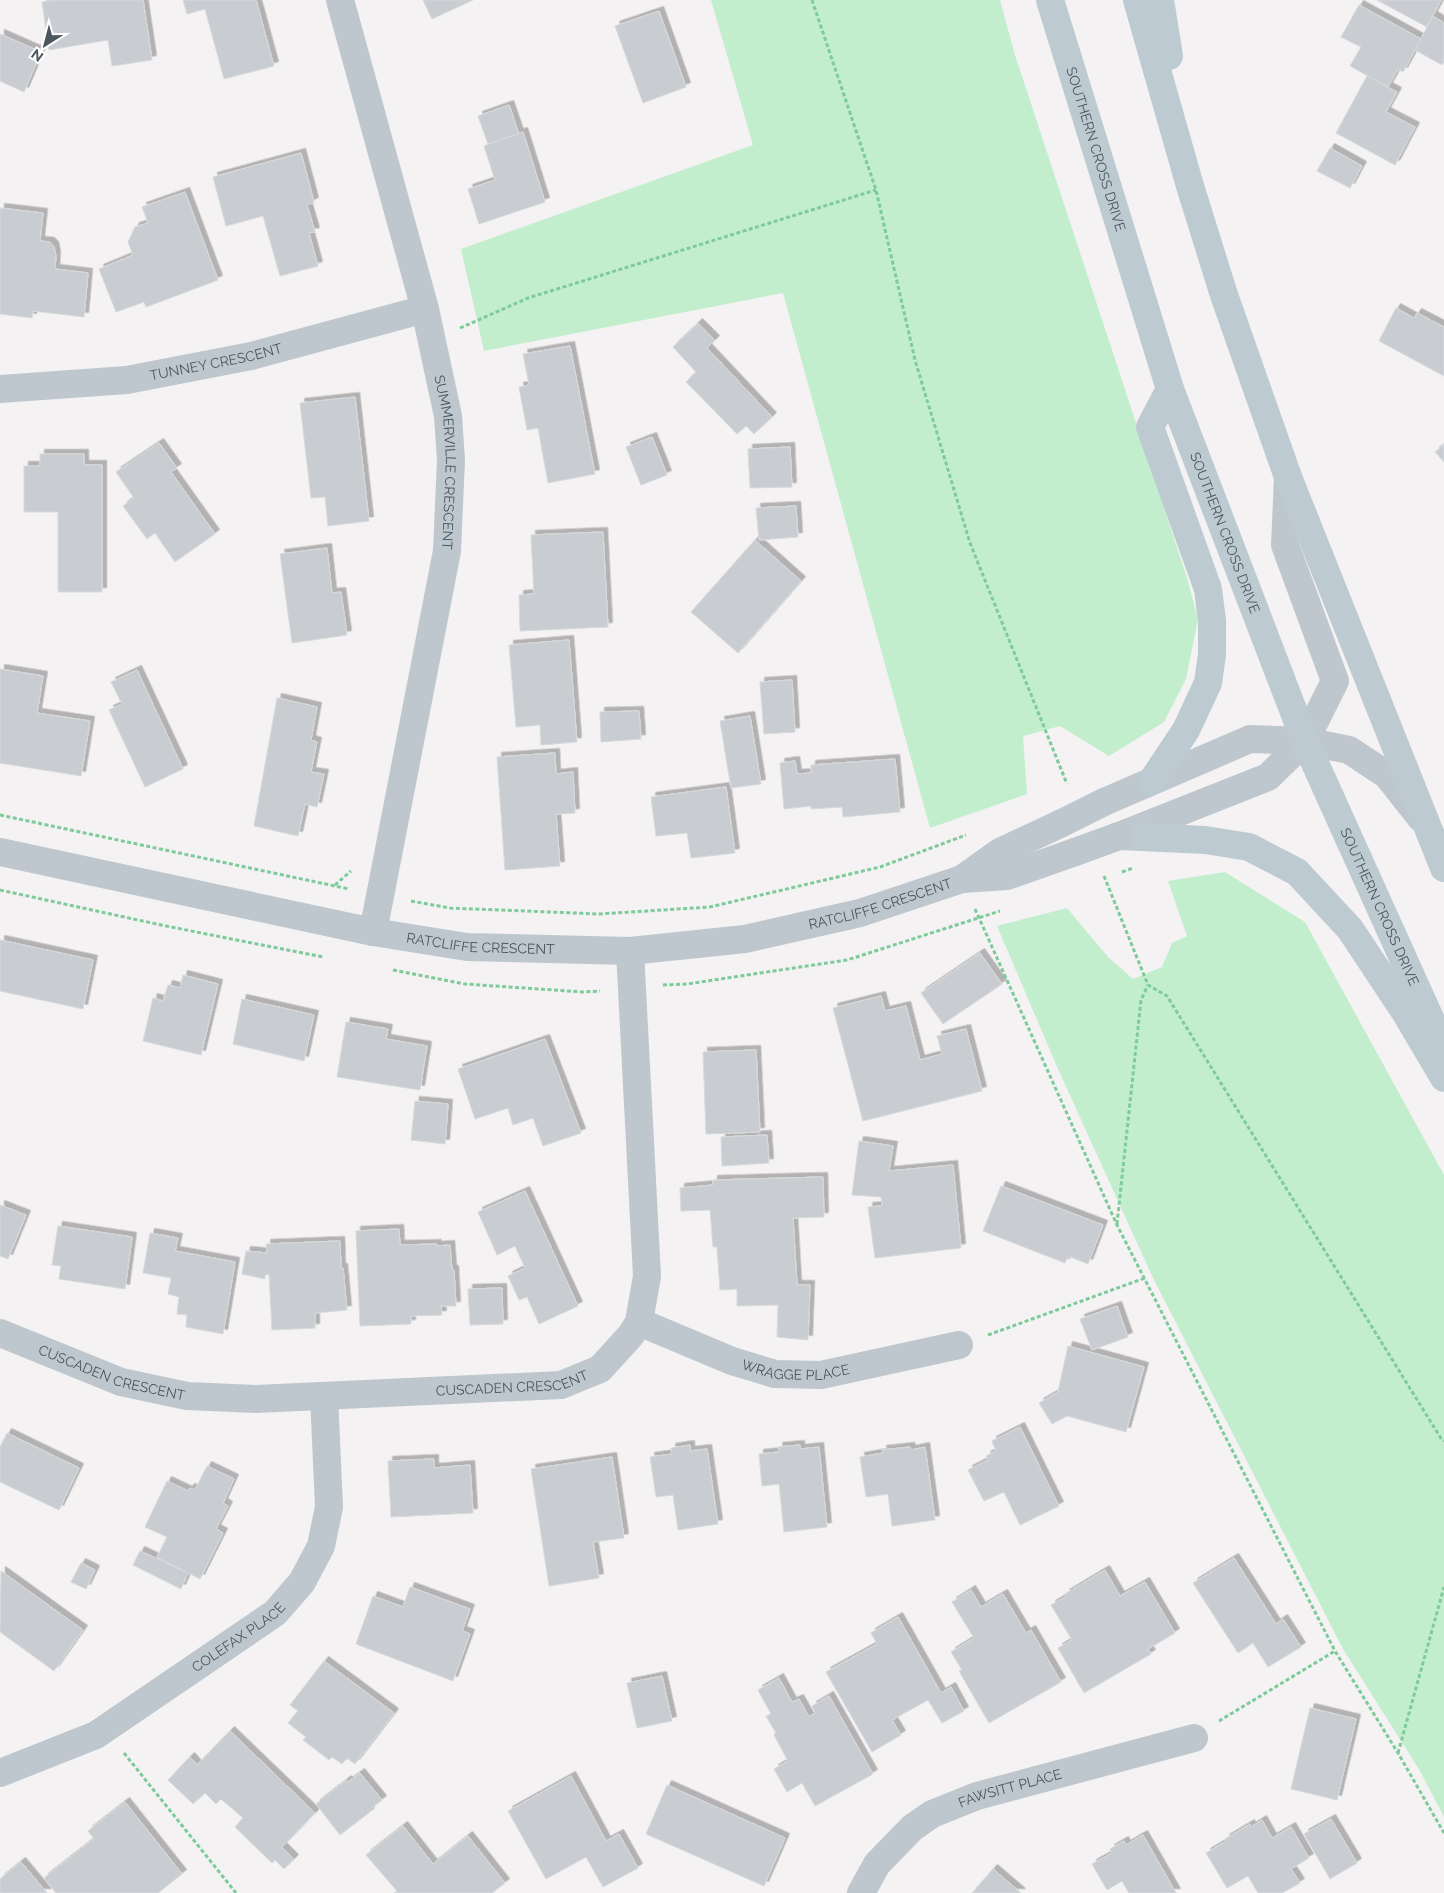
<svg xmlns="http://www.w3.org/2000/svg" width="1444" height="1893" font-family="Raleway,sans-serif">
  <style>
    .green { fill: #c3eece }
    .building { fill: #c9cdd1; stroke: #d6d9dc; filter: url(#shadow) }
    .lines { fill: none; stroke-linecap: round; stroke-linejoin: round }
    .path { stroke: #7dcb9a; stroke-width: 3; stroke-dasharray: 4 2.5; stroke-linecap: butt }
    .minor { stroke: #bec7cd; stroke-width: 28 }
    .tertiary { stroke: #bec7cd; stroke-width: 28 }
    .secondary { stroke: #becad2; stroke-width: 28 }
    .path-bridge { stroke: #7dcb9a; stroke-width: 3; stroke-dasharray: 4 2.5; stroke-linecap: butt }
    .tertiary-bridge { stroke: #bec7cd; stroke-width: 28 }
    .labels { text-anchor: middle; stroke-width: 4; stroke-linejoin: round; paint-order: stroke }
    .street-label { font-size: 14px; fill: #4a575e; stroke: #fff }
  </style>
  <defs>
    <filter id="shadow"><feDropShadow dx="4.5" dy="-4.5" stdDeviation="0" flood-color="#0004"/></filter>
  </defs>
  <rect width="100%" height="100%" fill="#f4f2f2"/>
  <path class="green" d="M 711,0 L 1000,0 L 1015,55 L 1187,578 L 1198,619 L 1186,679 L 1164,722 L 1109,756 L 1060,726 L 1023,736 L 1027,794 L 930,828 L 783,293 L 484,351 L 461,249 L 753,145 Z
    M 1225,872 L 1305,922 L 1444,1175 L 1444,1817 L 1420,1771 L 1343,1649 L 1153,1278 L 1058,1069 L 997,926 L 1067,908 L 1108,957 L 1133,979 L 1162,967 L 1172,943 L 1187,936 L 1168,881 Z"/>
  <path class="building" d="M 56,0 L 143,0 L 152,60 L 112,66 L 108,40 L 49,50 L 42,2 Z
    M 183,0 L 256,0 L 274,66 L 224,79 L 205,9 L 187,14 Z
    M 423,0 L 473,0 L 432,19 Z
    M 1377,0 L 1441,0 L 1427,27 Z
    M 1359,5 L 1421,39 L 1403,72 L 1398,69 L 1388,87 L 1350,66 L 1361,47 L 1341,37 Z
    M 659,11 L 686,87 L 643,103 L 615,26 Z
    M 1433,16 L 1444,23 L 1444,62 L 1442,65 L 1415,50 Z
    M 0,34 L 41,52 L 24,92 L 0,81 Z
    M 1367,76 L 1397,92 L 1386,112 L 1415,127 L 1395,165 L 1336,133 Z
    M 509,105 L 519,134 L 488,144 L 478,116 Z
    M 523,132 L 545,202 L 479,224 L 468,189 L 495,180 L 484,146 Z
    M 1330,148 L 1362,166 L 1350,188 L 1317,171 Z
    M 301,153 L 314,202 L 307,205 L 315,232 L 309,233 L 318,266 L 280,276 L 263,216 L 226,226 L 213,177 Z
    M 185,192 L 218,280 L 146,307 L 144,302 L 116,312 L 99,269 L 133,255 L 128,242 L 135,227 L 148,223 L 142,207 Z
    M 0,208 L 43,213 L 40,241 L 50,242 L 54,246 L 56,256 L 55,269 L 88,273 L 84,317 L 33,311 L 32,318 L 0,314 Z
    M 1396,308 L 1414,318 L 1417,313 L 1444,327 L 1444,376 L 1379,341 Z
    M 698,323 L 715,340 L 707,348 L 772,417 L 754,434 L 746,426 L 737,434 L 686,382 L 696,372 L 673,347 Z
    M 570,346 L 595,474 L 548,483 L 538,428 L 527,430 L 519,387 L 529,385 L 523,354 Z
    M 355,397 L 369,521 L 328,526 L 325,497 L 311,498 L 300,403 Z
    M 652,437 L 667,475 L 641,485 L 626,447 Z
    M 159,443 L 177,468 L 171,472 L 215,534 L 175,562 L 155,533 L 147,539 L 123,506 L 134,498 L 116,472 Z
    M 1444,445 L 1444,462 L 1435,452 Z
    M 790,447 L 792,487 L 750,488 L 748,449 Z
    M 40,454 L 84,454 L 84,465 L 102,465 L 102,592 L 58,592 L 58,512 L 24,512 L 24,466 L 40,466 Z
    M 796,506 L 798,537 L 759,540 L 756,508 Z
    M 603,532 L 608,627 L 520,631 L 519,595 L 534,594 L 531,535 Z
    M 755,540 L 801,581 L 738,653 L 691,612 Z
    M 327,548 L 332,593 L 341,592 L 347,635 L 292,643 L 280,554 Z
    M 569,640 L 577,742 L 541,745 L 540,725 L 516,727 L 509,645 Z
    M 0,669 L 43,676 L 37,713 L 90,721 L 81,776 L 0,763 Z
    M 137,670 L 183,769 L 145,787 L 109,710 L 122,704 L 111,682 Z
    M 792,680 L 795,732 L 764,734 L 760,682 Z
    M 277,698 L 317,707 L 311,740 L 317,742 L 311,772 L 324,774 L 317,807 L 305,804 L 298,836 L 254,826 Z
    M 639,711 L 641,739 L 601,742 L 600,712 Z
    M 750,716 L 761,784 L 731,788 L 720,721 Z
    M 555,753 L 556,774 L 573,772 L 575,813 L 556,814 L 560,866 L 505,870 L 497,757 Z
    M 895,759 L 900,812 L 843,817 L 842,807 L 811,809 L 811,806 L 784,809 L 780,763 L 795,761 L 797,774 L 811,773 L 811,765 Z
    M 726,787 L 735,853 L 691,858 L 687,833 L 656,836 L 651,797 Z
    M 0,940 L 93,960 L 83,1009 L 0,991 Z
    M 980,953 L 1002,984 L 943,1024 L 921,993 Z
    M 183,975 L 218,984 L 201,1055 L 143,1041 L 153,998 L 163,1001 L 168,985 L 180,988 Z
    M 881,996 L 885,1011 L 906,1006 L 920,1060 L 942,1054 L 937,1036 L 966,1029 L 982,1091 L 863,1121 L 833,1008 Z
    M 242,999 L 314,1015 L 304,1061 L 233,1044 Z
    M 346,1022 L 388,1029 L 386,1039 L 427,1046 L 420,1090 L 337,1077 Z
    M 545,1039 L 581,1133 L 543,1146 L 533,1118 L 513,1125 L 508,1108 L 475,1119 L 458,1069 Z
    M 756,1050 L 760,1132 L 706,1134 L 703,1052 Z
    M 415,1101 L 448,1104 L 445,1144 L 411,1140 Z
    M 767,1135 L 769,1163 L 722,1166 L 721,1137 Z
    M 859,1141 L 893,1146 L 889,1171 L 953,1165 L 961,1248 L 875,1258 L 868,1207 L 882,1206 L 881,1197 L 852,1195 Z
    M 823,1177 L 824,1217 L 793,1218 L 797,1285 L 810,1285 L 808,1340 L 777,1337 L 778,1305 L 737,1306 L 737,1289 L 720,1290 L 717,1247 L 713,1247 L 710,1210 L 681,1211 L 680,1188 L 713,1185 L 713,1180 Z
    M 1001,1186 L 1103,1225 L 1088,1264 L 1068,1256 L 1065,1263 L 983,1231 Z
    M 525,1191 L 578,1306 L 539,1324 L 527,1297 L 519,1300 L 508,1276 L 525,1268 L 515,1246 L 497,1255 L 478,1212 Z
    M 0,1205 L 26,1215 L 8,1259 L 0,1256 Z
    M 58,1226 L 132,1237 L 125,1289 L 59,1279 L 61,1266 L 52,1265 Z
    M 399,1229 L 400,1245 L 437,1244 L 436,1246 L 450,1245 L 452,1270 L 454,1270 L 456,1306 L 441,1306 L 442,1315 L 411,1316 L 411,1324 L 360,1326 L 356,1231 Z
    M 150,1233 L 178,1238 L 175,1251 L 235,1262 L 223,1334 L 186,1327 L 187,1315 L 177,1314 L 179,1297 L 168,1294 L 171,1278 L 143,1273 Z
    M 340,1241 L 341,1268 L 343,1268 L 347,1310 L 315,1313 L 315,1328 L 272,1330 L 269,1274 L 265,1275 L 265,1279 L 242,1274 L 246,1251 L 267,1253 L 266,1244 Z
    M 502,1288 L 503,1324 L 470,1325 L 468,1289 Z
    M 1117,1306 L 1128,1337 L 1092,1350 L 1080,1319 Z
    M 1068,1346 L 1144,1367 L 1126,1432 L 1067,1416 L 1052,1424 L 1039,1403 L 1058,1392 Z
    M 1020,1427 L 1059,1506 L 1020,1525 L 1004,1492 L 984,1501 L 968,1470 L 988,1460 L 986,1456 L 996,1451 L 992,1441 Z
    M 7,1433 L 79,1468 L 59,1510 L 0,1482 L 0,1447 Z
    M 690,1445 L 690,1451 L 707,1449 L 718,1524 L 678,1530 L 673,1495 L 656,1497 L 650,1457 L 672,1454 L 671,1448 Z
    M 800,1445 L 800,1449 L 819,1447 L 827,1527 L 784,1532 L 779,1484 L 762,1486 L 759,1454 L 779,1452 L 778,1447 Z
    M 910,1447 L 911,1450 L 925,1447 L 935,1520 L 892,1526 L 888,1494 L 866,1497 L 860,1457 L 883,1453 L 882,1450 Z
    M 612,1457 L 624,1538 L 593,1542 L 599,1578 L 549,1586 L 531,1469 Z
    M 434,1459 L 434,1468 L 470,1465 L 473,1513 L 391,1517 L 388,1461 Z
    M 207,1466 L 234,1479 L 223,1503 L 228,1506 L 216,1529 L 223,1533 L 200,1579 L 157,1557 L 167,1537 L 145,1527 L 167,1481 L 188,1491 L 190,1488 L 195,1490 Z
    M 140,1551 L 188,1573 L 181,1589 L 133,1565 Z
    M 1234,1558 L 1276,1624 L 1283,1619 L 1301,1647 L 1268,1667 L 1253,1643 L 1238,1653 L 1193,1583 Z
    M 81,1563 L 95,1570 L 86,1589 L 71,1582 Z
    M 1105,1570 L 1120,1596 L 1145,1582 L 1175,1633 L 1148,1649 L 1151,1654 L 1084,1693 L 1058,1648 L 1072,1640 L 1051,1605 L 1067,1596 L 1065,1594 Z
    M 1,1571 L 83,1630 L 54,1671 L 0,1632 Z
    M 410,1587 L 470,1609 L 462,1631 L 470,1634 L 453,1681 L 356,1644 L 373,1596 L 403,1607 Z
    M 971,1590 L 981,1607 L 1003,1594 L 1026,1633 L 1031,1630 L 1061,1682 L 989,1723 L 959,1671 L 962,1670 L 951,1652 L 974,1638 L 952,1602 Z
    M 898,1617 L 941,1693 L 951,1687 L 964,1711 L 942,1723 L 928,1700 L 892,1720 L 901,1735 L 872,1752 L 826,1672 L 877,1644 L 871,1633 Z
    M 324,1661 L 394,1713 L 355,1764 L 347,1758 L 342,1764 L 332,1757 L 329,1760 L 303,1740 L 306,1737 L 288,1723 L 298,1711 L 290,1705 Z
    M 662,1676 L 672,1721 L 637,1728 L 627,1683 Z
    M 779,1678 L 792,1702 L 799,1699 L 809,1717 L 815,1713 L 812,1706 L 829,1696 L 873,1774 L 815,1806 L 802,1783 L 787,1792 L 774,1769 L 788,1761 L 774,1735 L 776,1733 L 766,1716 L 771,1714 L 758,1690 Z
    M 1310,1708 L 1356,1719 L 1337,1800 L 1291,1789 Z
    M 230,1731 L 315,1813 L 282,1847 L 294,1859 L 284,1869 L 275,1860 L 272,1863 L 235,1827 L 243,1818 L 221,1799 L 216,1804 L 205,1793 L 193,1804 L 168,1780 L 190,1757 L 197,1765 Z
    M 360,1773 L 382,1800 L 369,1810 L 370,1812 L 340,1835 L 316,1804 L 347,1780 L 348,1782 Z
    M 571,1776 L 606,1841 L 619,1834 L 638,1868 L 603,1887 L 586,1857 L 546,1879 L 508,1811 Z
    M 667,1785 L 785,1838 L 764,1886 L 646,1834 Z
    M 125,1802 L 182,1874 L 158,1893 L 56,1893 L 44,1878 L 94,1839 L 88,1831 Z
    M 1331,1819 L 1357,1863 L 1330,1879 L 1304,1834 Z
    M 1262,1820 L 1272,1838 L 1291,1827 L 1309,1858 L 1291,1869 L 1300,1883 L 1282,1893 L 1258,1893 L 1248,1876 L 1227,1888 L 1206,1853 L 1226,1841 L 1225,1839 L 1250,1824 L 1251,1827 Z
    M 403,1826 L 433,1864 L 468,1836 L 505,1883 L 492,1893 L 394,1893 L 397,1891 L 366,1855 Z
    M 1143,1835 L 1176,1893 L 1129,1893 L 1122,1881 L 1107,1890 L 1092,1864 L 1112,1853 L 1110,1849 L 1124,1841 L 1126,1845 Z
    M 21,1862 L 47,1893 L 0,1893 L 0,1879 Z
    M 993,1869 L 1021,1893 L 972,1893 Z"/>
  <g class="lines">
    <path class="path" d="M 812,0 L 876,190 L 915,360 L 970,543 L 1067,784
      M 460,328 L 528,298 L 876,190
      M 0,815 L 349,889
      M 1104,876 L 1148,985 L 1167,996 L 1442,1440 L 1444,1441
      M 335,885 L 351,871
      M 0,890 L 161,925 L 323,957
      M 411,901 L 450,908 L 599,914 L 710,907 L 880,867 L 966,835
      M 975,909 L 1117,1225 L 1335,1651 L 1398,1753 L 1444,1833
      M 393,970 L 465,984 L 583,992 L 600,991
      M 663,985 L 687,984 L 847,960 L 1000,911
      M 1117,1224 L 1141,1000 L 1148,985
      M 988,1335 L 1145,1278
      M 1219,1721 L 1335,1651
      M 124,1753 L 236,1893
      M 1398,1753 L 1444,1587"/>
    <g class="minor">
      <path id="s1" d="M 340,0 L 425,309 L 448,416 L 451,460 L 447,551 L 373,932"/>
      <path id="s2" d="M 0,389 L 127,380 L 251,356 L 425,309"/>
      <path id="s3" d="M 639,1322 L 732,1361 L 775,1374 L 821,1375 L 959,1345"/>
      <path id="s4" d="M 0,1333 L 121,1382 L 187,1396 L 256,1399 L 561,1385 L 600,1369 L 631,1335 L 639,1322 L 647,1276 L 630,951"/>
      <path id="s5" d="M 0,1773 L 96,1735 L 275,1613 L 302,1582 L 321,1546 L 329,1507 L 324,1396"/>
      <path id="s6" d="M 861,1893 L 877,1864 L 912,1828 L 932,1814 L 977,1796 L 1194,1738"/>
    </g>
    <g class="tertiary">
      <path d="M 1104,802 L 1250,739 L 1305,741 L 1349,750 L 1387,775 L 1421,818"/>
      <path d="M 1119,836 L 1268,777 L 1305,741 L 1335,681 L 1285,545 L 1288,477"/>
      <path id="s7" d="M 0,852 L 373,932 L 467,947 L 630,951 L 745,939 L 860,913 L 962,879 L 1007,876 L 1075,852"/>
      <path d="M 962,879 L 1000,852 L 1062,823"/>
    </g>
    <g class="secondary">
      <path id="s8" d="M 1050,0 L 1170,389 L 1305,741 L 1444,1049"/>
      <path d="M 1137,0 L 1190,186 L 1224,295 L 1288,477 L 1444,868"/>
      <path d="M 1160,0 L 1169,56"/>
      <path d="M 1152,781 L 1186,730 L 1208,683 L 1212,654 L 1212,621 L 1208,589 L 1150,427 L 1170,389"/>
      <path d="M 1119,836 L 1205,840 L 1249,847 L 1297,872 L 1350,929 L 1405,1012 L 1444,1078"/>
    </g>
    <path class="path-bridge" d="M 1122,872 L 1133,868"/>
    <path class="tertiary-bridge" d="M 1062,823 L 1104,802
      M 1075,852 L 1119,836"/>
  </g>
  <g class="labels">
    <g class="street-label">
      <text dy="5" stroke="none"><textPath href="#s8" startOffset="156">SOUTHERN CROSS DRIVE</textPath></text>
      <text dy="5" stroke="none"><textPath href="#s2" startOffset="218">TUNNEY CRESCENT</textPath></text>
      <text dy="5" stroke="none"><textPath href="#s1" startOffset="476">SUMMERVILLE CRESCENT</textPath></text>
      <text dy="5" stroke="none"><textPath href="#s8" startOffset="561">SOUTHERN CROSS DRIVE</textPath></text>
      <text dy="5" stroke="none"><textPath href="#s7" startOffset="895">RATCLIFFE CRESCENT</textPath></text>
      <text dy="5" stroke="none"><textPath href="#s8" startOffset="966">SOUTHERN CROSS DRIVE</textPath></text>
      <text dy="5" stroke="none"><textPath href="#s7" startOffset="490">RATCLIFFE CRESCENT</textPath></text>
      <text dy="5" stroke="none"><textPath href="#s3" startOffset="166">WRAGGE PLACE</textPath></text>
      <text dy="5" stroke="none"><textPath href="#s4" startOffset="119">CUSCADEN CRESCENT</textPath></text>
      <text dy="5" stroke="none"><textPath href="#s4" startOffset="524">CUSCADEN CRESCENT</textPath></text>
      <text dy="5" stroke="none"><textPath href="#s5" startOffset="276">COLEFAX PLACE</textPath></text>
      <text dy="5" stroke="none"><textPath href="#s6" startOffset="190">FAWSITT PLACE</textPath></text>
    </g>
  </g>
  <g transform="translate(45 45) rotate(216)" stroke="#ffffff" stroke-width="4" paint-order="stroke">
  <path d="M0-4L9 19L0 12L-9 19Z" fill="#4a575e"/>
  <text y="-8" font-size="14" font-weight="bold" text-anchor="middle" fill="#4a575e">N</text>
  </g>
</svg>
